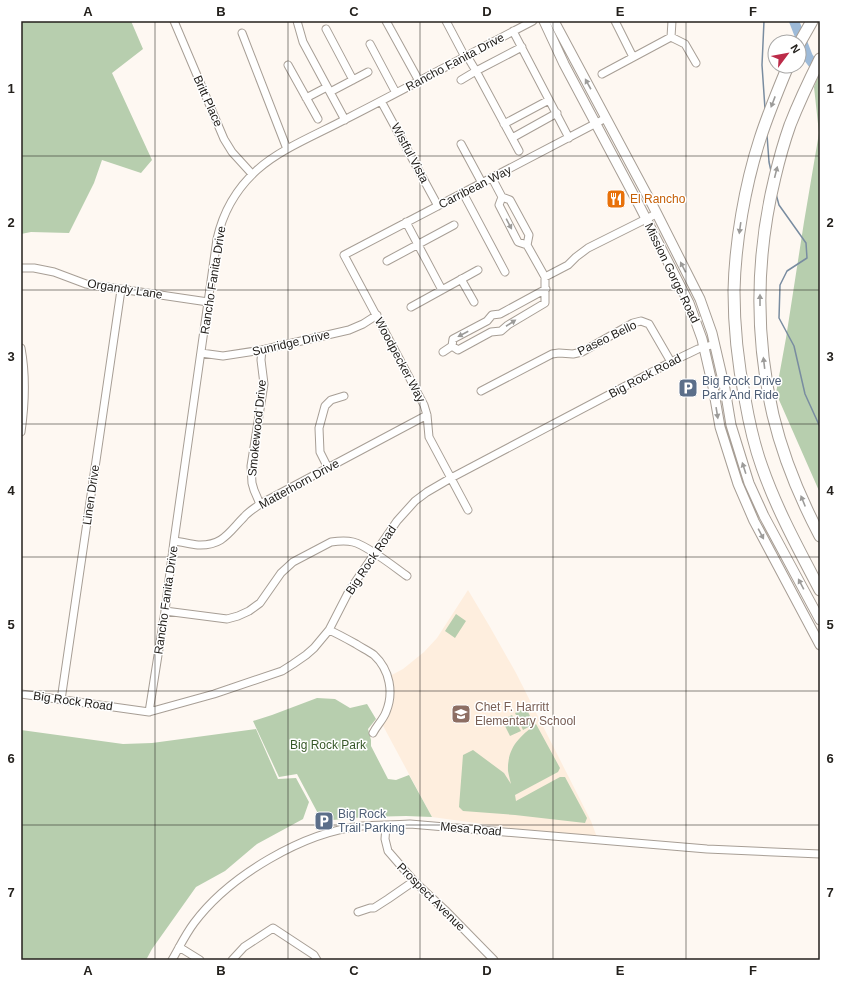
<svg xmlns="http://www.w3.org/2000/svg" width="841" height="981" font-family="Arial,sans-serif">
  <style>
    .built { fill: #feeede }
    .green { fill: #b7ceae }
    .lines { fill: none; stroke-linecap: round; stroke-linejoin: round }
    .stream { stroke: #798ca0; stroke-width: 1.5 }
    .river { stroke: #9dbad8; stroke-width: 10 }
    .minor-casing { stroke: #a79e95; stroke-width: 9 }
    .major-casing { stroke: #a79e95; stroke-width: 11 }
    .highway-casing { stroke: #a79e95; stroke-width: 13 }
    .minor { stroke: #fff; stroke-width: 7 }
    .major { stroke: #fff; stroke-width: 9 }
    .highway { stroke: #fff; stroke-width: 11 }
    .oneway { fill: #9c9b99 }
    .grid { fill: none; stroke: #24211d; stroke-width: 1; stroke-opacity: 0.55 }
    .labels { text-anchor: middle; stroke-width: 3; stroke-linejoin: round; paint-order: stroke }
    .street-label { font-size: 12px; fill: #24211d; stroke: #fff }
    .food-label { font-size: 12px; fill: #c56008; stroke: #fff; text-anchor: start }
    .service-label { font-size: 12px; fill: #4e5e75; stroke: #fff; text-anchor: start }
    .education-label { font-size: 12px; fill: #785e54; stroke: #fff; text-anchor: start }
    .park-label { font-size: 12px; fill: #365727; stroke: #fff }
    .neatline { fill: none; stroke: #24211d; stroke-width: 1.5 }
    .grid-label { font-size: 13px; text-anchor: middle; font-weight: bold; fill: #24211d }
  </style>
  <rect width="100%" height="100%" fill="#fef8f2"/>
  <path class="built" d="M 468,590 L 490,627 L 516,673 L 591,821 L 598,840 L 432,817 L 381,722 L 386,711 L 388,677 L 403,669 L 424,652 L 437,638 Z"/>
  <path class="green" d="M 21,21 L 131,21 L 143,49 L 112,73 L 152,160 L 141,173 L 102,160 L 94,183 L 69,233 L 31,232 L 21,234 Z
    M 820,71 L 820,493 L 776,393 L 786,338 L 804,222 L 819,133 L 814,87 Z
    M 456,614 L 466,621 L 455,638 L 445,631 Z
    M 317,698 L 335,699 L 350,708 L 367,704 L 376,719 L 368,729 L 371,740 L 371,746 L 388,779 L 396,780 L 409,775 L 432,817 L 406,816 L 365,817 L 322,821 L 297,774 L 279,777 L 253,721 L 272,715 Z
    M 526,708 L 534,724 L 523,730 L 515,713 Z
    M 512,715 L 521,731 L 510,736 L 502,720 Z
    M 536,724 L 560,768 L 558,772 L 515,795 L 516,801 L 560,777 L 565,777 L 587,818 L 585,823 L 515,815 L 463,811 L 459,807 L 463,755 L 473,750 L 504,773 L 511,784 C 510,780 509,776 508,771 C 507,748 519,737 536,724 Z
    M 256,729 L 278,779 L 296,778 L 309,802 L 303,819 L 257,844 L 225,871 L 196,887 L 152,949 L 146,960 L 21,960 L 21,730 L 123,744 L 152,743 Z"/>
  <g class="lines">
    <path class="stream" d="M 764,21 L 762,65 L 765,109
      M 767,135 L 769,162 L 771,171
      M 776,194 L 779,205 L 806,243 L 807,258 L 787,271 L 780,285 L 779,318 L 794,346 L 805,394 L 820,427"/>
    <path class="river" d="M 794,21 L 808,57 L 820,73"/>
    <defs>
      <path id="minor" d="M 174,21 L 224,139 L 232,152 L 252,174
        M 297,21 L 303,42 L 345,120
        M 386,21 L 419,81
        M 446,21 L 465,57
        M 615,21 L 633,57
        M 326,29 L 353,80
        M 513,31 L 569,138
        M 242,33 L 287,149
        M 671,37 L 685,44 L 696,63
        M 370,44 L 396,93
        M 467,56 L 476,71 L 522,47
        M 288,65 L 318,119
        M 602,74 L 671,37 L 672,21
        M 461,80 L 476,71 L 519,151
        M 330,92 L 368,72
        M 306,98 L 327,87
        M 381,101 L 438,206
        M 504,124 L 549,100
        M 512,138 L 557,113
        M 461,144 L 482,183
        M 463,193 L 505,272
        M 502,197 L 499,205 L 518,242 L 527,245
        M 406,222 L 442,290
        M 387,261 L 454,225
        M 21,268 L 34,268 L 54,272 L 86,284 L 208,302
        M 545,277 L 568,265 L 576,257 L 588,248 L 656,214
        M 461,279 L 474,302
        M 411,307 L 478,270
        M 452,346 L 458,350 L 491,332 L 501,331 L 508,325 L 545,303 L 545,277 L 527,245 L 529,235 L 510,200 L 502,197 L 492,178
        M 452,346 L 453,339 L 487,321 L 492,315 L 500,314 L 546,289
        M 21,348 C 26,375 25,404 21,432
        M 443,352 L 452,346
        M 201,353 L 223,356 L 262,350 L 349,330 L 363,324 L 377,315
        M 481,391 L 552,354 L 559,353 L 573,354 L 582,352 L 633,323 L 641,321 L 649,324 L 671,362
        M 328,468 L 320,452 L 319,428 L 325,406 L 331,400 L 344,396
        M 260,504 L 254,490 L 252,483 L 251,466 L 264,384 L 261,360 L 262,350
        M 468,510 L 429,437 L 427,415 L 424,405 L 344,255 L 606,118
        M 174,541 C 182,542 190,544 198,545 C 223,546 229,532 244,517 C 248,512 255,508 260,504 L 427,415
        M 165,611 L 227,619 L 238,616 L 249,611 L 260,603 L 281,573 L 293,562 L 331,542 C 338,541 345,540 353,542 C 368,546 393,566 407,576
        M 329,630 C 338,634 347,639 356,644 C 362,648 369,651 374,655 C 390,670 394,693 386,712 C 383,720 377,725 373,733
        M 21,694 L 149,712 L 214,694 L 282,671 L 293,664 L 306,655 L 314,648 L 329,630 L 349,591 L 397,521 L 415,501 L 427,492 L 451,478 L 671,362 L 698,349 L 715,344
        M 61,700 L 121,290
        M 149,712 L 165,611 L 174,541 L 217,239 C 223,212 236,189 257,170 C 280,149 318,134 346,119 C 409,87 471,53 533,21
        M 386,826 L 385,839 L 388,851 L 414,881 L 445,910 L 494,960
        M 358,912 L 370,908 L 374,908 L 388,899 L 414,881
        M 179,947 L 200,960
        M 172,960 C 179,948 185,935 194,923 C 229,876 303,832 362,826 C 378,825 394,825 410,824 L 707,849 L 820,854
        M 232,960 L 244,947 L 273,928 L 314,955 L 317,960"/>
      <path id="major" d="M 544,21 L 564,64 L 639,205 L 689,303 L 702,339 L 713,387 L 720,427 L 738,484 L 754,521 L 820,645
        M 554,21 L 653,206 L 700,299 L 712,333 L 725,389 L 731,425 L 749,483 L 764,516 L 820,620"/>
      <path id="highway" d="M 799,44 L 812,21
        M 820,59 C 809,81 799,102 790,125 C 784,142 779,160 775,177 C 756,255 755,337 773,415 C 783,457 800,498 820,536
        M 788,66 C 778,90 768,114 760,139 C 745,185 735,243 734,291 C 734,327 738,364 745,399 C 749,422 754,445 762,467 C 777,510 799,550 820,590"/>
    </defs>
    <use href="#minor" class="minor-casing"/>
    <use href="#major" class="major-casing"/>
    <use href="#highway" class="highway-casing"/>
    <use href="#minor" class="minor"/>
    <use href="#major" class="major"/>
    <use href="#highway" class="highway"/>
  </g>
  <defs><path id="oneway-solid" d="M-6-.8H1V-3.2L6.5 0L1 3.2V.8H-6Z"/></defs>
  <g class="oneway">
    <use href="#oneway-solid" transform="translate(588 84) rotate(-119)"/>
    <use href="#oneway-solid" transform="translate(773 102) rotate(111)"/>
    <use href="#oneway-solid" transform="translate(776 172) rotate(-76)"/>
    <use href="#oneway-solid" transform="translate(509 224) rotate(62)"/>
    <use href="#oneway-solid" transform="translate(740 228) rotate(98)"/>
    <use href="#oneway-solid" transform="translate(683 267) rotate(-117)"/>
    <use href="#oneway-solid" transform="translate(760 300) rotate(-90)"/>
    <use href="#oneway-solid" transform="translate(511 323) rotate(-33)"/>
    <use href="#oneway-solid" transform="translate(463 334) rotate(152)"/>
    <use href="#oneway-solid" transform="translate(764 363) rotate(-97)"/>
    <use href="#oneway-solid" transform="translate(717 413) rotate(81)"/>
    <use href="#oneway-solid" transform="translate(744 468) rotate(-108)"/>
    <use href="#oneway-solid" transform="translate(803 501) rotate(-112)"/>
    <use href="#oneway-solid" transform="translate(761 534) rotate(62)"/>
    <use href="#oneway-solid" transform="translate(801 584) rotate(-118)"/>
  </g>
  <path class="grid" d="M 155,21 L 155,960M 288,21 L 288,960M 420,21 L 420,960M 553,21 L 553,960M 686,21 L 686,960M 21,156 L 820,156M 21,290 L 820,290M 21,424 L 820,424M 21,557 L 820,557M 21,691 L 820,691M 21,825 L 820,825"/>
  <defs>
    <symbol id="restaurant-square" viewBox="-11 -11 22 22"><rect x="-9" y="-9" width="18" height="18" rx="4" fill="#e8710a" stroke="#fff"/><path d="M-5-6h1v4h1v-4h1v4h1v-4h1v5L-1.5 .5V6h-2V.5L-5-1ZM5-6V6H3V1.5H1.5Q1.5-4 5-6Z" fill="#fff"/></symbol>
    <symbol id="parking-square" viewBox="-11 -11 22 22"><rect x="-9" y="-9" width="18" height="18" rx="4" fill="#5c6f8a" stroke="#fff"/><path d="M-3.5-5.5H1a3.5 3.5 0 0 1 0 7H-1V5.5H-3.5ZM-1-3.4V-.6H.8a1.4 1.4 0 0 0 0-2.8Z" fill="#fff"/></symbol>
    <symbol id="school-square" viewBox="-11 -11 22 22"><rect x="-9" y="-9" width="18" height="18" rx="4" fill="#8d6e63" stroke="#fff"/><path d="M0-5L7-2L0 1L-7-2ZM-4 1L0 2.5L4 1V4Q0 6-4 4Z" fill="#fff"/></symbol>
  </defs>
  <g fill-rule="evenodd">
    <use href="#restaurant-square" x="605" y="188" width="22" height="22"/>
    <use href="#parking-square" x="677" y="377" width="22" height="22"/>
    <use href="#school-square" x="450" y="703" width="22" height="22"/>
    <use href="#parking-square" x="313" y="810" width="22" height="22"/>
  </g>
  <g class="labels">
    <g class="street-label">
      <text transform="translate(455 62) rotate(-28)" y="4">Rancho Fanita Drive</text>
      <text transform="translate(208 101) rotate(66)" y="4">Britt Place</text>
      <text transform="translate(410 153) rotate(62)" y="4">Wistful Vista</text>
      <text transform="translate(475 187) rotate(-27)" y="4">Carribean Way</text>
      <text transform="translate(672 273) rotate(64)" y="4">Mission Gorge Road</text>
      <text transform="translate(213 280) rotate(-81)" y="4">Rancho Fanita Drive</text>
      <text transform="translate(125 289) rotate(9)" y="4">Organdy Lane</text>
      <text transform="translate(607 338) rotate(-26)" y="4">Paseo Bello</text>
      <text transform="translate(291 343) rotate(-13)" y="4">Sunridge Drive</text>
      <text transform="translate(400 360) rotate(62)" y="4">Woodpecker Way</text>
      <text transform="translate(645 376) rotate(-28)" y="4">Big Rock Road</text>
      <text transform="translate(257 428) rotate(-84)" y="4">Smokewood Drive</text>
      <text transform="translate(299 484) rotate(-29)" y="4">Matterhorn Drive</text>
      <text transform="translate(91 495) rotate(-82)" y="4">Linen Drive</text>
      <text transform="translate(371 560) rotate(-56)" y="4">Big Rock Road</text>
      <text transform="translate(166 600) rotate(-82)" y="4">Rancho Fanita Drive</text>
      <text transform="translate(73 701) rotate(8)" y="4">Big Rock Road</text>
      <text transform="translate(471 829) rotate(5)" y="4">Mesa Road</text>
      <text transform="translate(431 897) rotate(45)" y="4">Prospect Avenue</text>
    </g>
    <g class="food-label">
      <text x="630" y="203">El Rancho</text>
    </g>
    <g class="service-label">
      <text x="702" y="385">Big Rock Drive<tspan x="702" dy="14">Park And Ride</tspan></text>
      <text x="338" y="818">Big Rock<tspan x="338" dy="14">Trail Parking</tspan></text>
    </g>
    <g class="education-label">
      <text x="475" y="711">Chet F. Harritt<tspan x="475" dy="14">Elementary School</tspan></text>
    </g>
    <g class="park-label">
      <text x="328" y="749">Big Rock Park</text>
    </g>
  </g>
  <rect width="841" height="981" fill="none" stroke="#ffffff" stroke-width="44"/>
  <g transform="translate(787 54) rotate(58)"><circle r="19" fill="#ffffff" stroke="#a7a6a5"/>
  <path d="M0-3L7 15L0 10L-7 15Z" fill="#bc2b49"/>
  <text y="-6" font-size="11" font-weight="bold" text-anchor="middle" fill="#24211d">N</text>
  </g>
  <rect x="22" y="22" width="797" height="937" class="neatline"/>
  <g class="grid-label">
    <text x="88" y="16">A</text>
    <text x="221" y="16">B</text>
    <text x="354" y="16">C</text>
    <text x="487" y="16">D</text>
    <text x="620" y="16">E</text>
    <text x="753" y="16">F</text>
    <text x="11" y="93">1</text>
    <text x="830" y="93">1</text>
    <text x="11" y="227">2</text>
    <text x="830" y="227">2</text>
    <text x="11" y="361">3</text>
    <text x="830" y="361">3</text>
    <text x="11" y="495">4</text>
    <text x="830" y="495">4</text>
    <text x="11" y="629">5</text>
    <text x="830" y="629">5</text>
    <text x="11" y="763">6</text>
    <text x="830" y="763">6</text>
    <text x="11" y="897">7</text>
    <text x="830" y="897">7</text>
    <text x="88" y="975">A</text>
    <text x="221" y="975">B</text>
    <text x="354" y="975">C</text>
    <text x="487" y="975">D</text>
    <text x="620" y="975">E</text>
    <text x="753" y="975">F</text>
  </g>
</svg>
